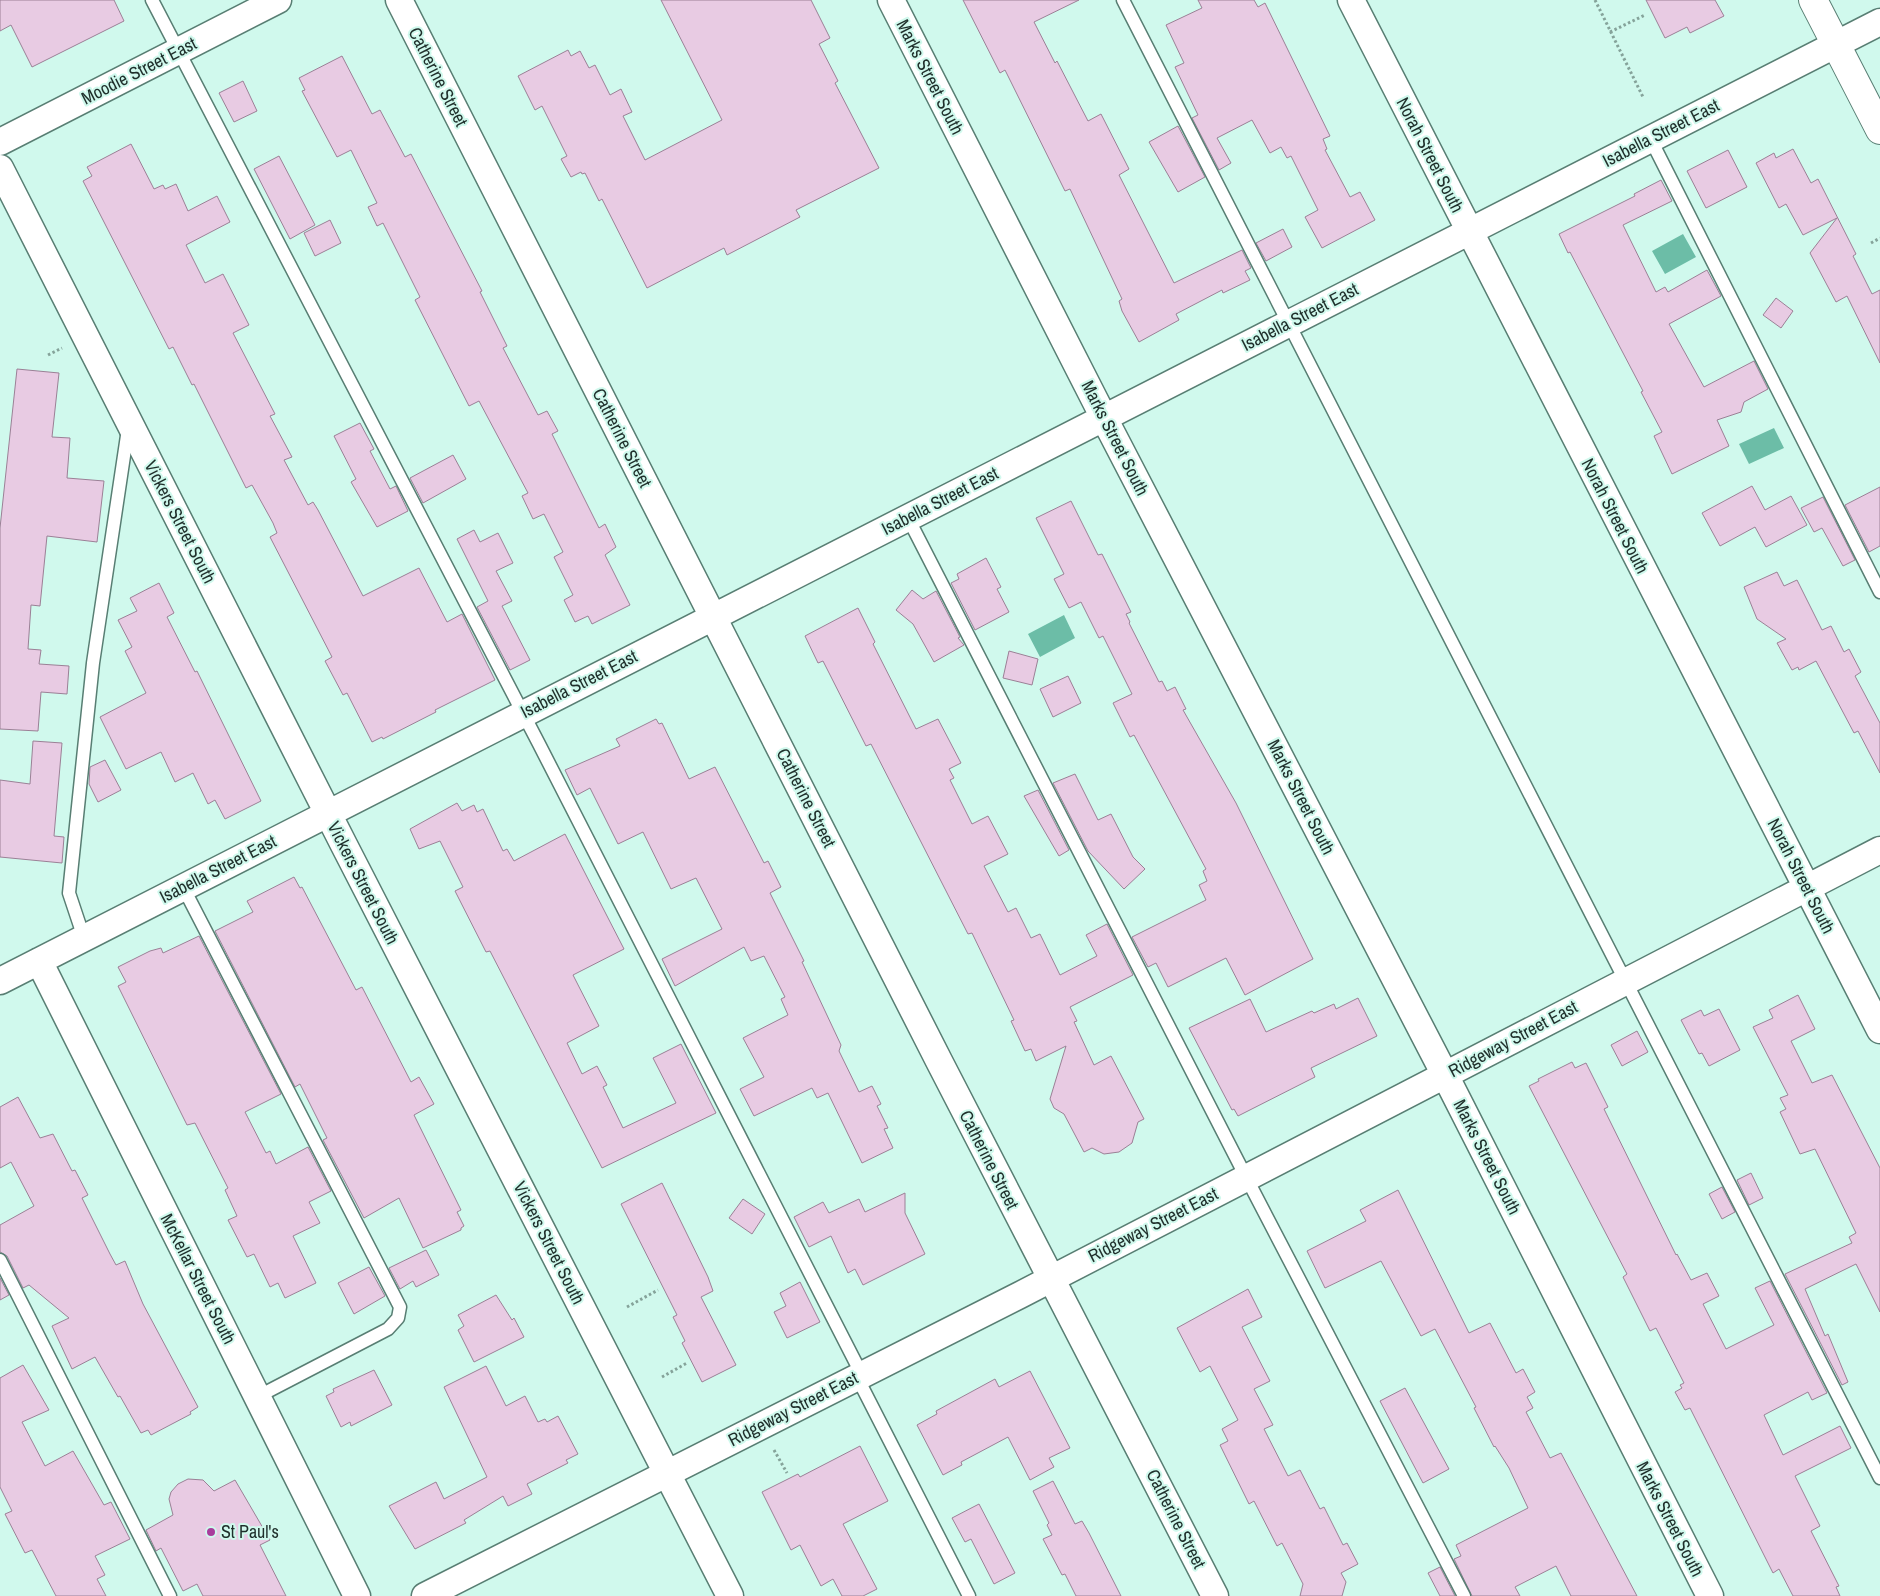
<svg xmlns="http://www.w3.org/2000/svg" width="1880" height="1596" font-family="'Archivo Narrow',sans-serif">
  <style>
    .water { fill: #6cbda7 }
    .building { fill: #e8cbe3; stroke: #9b8096 }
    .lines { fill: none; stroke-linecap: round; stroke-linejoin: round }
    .lane-casing { stroke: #587e73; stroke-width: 15 }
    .street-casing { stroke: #587e73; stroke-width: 29 }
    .secondary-casing { stroke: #587e73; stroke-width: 30 }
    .path { stroke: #85a39a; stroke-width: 3; stroke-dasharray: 2.5 2.5; stroke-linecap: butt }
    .lane { stroke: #fff; stroke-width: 12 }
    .street { stroke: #fff; stroke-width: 26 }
    .secondary { stroke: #fff; stroke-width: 28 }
    .poi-dot { fill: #a83c9c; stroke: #d0f9ed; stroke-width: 2 }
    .labels { text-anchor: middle; stroke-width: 4; stroke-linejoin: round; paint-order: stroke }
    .street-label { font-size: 18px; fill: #1f2f2b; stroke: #d0f9ed }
    .poi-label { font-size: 18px; fill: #1f2f2b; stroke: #d0f9ed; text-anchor: start }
  </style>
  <rect width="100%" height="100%" fill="#d0f9ed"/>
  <path class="water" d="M 1683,234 L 1696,257 L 1665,274 L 1652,251 Z
    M 1774,428 L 1784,448 L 1749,464 L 1739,444 Z
    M 1064,615 L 1075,638 L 1040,657 L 1028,634 Z"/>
  <path class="building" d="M 0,0 L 114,0 L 124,21 L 32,67 L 11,25 L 0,31 Z
    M 661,0 L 811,0 L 830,38 L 819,44 L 838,81 L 835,83 L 879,168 L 796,210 L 800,217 L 727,255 L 724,248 L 647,288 L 602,199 L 599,201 L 585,173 L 582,174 L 581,172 L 571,177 L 561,159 L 567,156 L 542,106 L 535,110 L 518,76 L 568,50 L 571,56 L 580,51 L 589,68 L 595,65 L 610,95 L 621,89 L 632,112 L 623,116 L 645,160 L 722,120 Z
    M 963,0 L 1079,0 L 1034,22 L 1055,63 L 1057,61 L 1088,121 L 1101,114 L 1129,169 L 1119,175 L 1174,283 L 1242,250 L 1251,268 L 1245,271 L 1250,280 L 1223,293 L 1222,290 L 1176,314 L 1179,320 L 1139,342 L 1122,311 L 1119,301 L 1122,299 L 1070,189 L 1065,191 L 1005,70 L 1000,73 Z
    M 1198,0 L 1254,0 L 1258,7 L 1265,3 L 1330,136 L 1323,139 L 1327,149 L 1325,150 L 1350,197 L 1360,192 L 1375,220 L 1322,248 L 1305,217 L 1318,210 L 1291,156 L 1287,158 L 1281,147 L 1270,153 L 1252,120 L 1217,138 L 1231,163 L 1219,170 L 1192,118 L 1198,115 L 1175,67 L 1184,63 L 1166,25 L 1202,8 Z
    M 1646,0 L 1715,0 L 1724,16 L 1690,33 L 1687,27 L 1665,38 Z
    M 342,56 L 372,114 L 380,110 L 405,157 L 411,154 L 482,291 L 480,292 L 507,346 L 503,348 L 538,415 L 547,411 L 558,431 L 552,434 L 599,528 L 605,524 L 616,547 L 605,555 L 630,605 L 592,624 L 588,616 L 575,622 L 564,600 L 573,595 L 554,557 L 563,552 L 544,514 L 533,519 L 522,496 L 528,493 L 479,401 L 469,406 L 415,300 L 420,297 L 383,223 L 377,226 L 368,207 L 377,203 L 351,150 L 337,157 L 302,91 L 305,90 L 299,78 Z
    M 243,81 L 257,111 L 234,122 L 219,93 Z
    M 1178,126 L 1205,177 L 1178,192 L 1149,142 Z
    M 131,144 L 154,189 L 163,185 L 165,189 L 176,184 L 188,211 L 217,196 L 230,222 L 186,245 L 205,283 L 223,274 L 249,325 L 233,333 L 275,414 L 270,416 L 292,457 L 284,460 L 308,505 L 313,502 L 318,510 L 363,596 L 419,568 L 447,622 L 462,614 L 495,680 L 435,710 L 436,712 L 383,739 L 382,737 L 372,742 L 347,693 L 343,695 L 325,661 L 332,657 L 270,537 L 277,533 L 273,523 L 252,485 L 246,488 L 194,384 L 192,385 L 173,347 L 169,349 L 83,181 L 92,176 L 87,167 Z
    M 1793,149 L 1811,183 L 1818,179 L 1856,254 L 1853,256 L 1872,294 L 1880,290 L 1880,363 L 1847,296 L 1836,302 L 1810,253 L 1837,218 L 1803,235 L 1786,204 L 1779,208 L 1756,163 L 1774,153 L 1776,158 Z
    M 1728,150 L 1747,187 L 1706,208 L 1687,171 Z
    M 279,156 L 315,225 L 290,239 L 254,169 Z
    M 1661,180 L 1672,201 L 1623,225 L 1656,292 L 1665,287 L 1668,292 L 1707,270 L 1721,296 L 1669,324 L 1704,387 L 1754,361 L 1768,389 L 1744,402 L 1741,412 L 1717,420 L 1729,446 L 1672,474 L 1654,436 L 1662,432 L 1641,392 L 1643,391 L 1570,252 L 1568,253 L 1559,234 L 1635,196 L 1634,194 Z
    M 330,220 L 341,243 L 315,256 L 304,233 Z
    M 1283,229 L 1292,247 L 1266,261 L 1256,243 Z
    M 1776,298 L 1793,311 L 1781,328 L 1763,315 Z
    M 17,369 L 59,373 L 52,437 L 70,438 L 67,478 L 104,481 L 97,542 L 47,536 L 40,606 L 31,605 L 28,649 L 41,650 L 39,664 L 69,666 L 67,694 L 41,692 L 38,731 L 0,729 L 0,528 Z
    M 360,423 L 374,449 L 370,451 L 390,489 L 396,486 L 408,511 L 377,527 L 351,482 L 356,479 L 334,436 Z
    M 453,455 L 466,479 L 423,503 L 410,478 Z
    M 1752,486 L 1765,510 L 1791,496 L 1807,525 L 1766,547 L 1755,527 L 1720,546 L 1702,513 Z
    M 1880,487 L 1880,546 L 1869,552 L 1845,505 Z
    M 1823,497 L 1855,560 L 1843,566 L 1822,528 L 1814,532 L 1801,508 Z
    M 1071,501 L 1098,555 L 1102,554 L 1131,612 L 1126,614 L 1130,622 L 1129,623 L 1159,682 L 1162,681 L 1167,691 L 1175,687 L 1186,709 L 1183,710 L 1236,803 L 1313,959 L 1245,995 L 1226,958 L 1168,987 L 1156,963 L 1148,967 L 1132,937 L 1206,900 L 1199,885 L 1207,881 L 1203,871 L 1206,869 L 1134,735 L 1130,737 L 1113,703 L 1132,694 L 1103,636 L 1099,638 L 1081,602 L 1069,608 L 1054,579 L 1064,574 L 1036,518 Z
    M 474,530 L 480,542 L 498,533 L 513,563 L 496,571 L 512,601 L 502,606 L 530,660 L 510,670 L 477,607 L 488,601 L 457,539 Z
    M 986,558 L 1001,587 L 997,589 L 1009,612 L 975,630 L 951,583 L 959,579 L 957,574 Z
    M 1777,572 L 1784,586 L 1797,580 L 1822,630 L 1831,626 L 1844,652 L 1849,649 L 1861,672 L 1855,676 L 1880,723 L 1880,773 L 1858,731 L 1854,733 L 1816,661 L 1799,670 L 1798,667 L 1792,670 L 1777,643 L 1786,639 L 1757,619 L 1744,587 Z
    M 159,583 L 174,613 L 167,617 L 195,672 L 197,671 L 261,801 L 225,819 L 215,800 L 208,804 L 193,773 L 175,782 L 161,752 L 126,769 L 100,717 L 146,693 L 125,651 L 132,647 L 118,620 L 137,611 L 130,598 Z
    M 912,590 L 923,599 L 936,591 L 960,637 L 958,638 L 964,645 L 934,662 L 913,624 L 896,610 Z
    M 858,608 L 875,642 L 873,644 L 916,729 L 938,719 L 961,763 L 949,769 L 954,778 L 950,780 L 972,824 L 988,816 L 1008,854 L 984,866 L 1008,912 L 1016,908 L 1031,938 L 1040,934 L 1060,975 L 1097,956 L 1086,935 L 1107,924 L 1133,975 L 1070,1007 L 1077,1021 L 1074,1022 L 1094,1065 L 1111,1056 L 1144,1119 L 1138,1122 L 1132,1143 L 1119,1152 L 1104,1154 L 1092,1148 L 1084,1152 L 1064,1114 L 1054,1108 L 1050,1099 L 1066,1046 L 1036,1061 L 1031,1049 L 1025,1051 L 1011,1021 L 1014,1020 L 972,933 L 968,934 L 871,744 L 866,746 L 823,661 L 818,663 L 805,636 Z
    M 1009,651 L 1038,659 L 1032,685 L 1003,678 Z
    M 1068,676 L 1081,703 L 1053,717 L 1040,689 Z
    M 656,719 L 659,724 L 662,723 L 689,779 L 715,767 L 764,863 L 768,861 L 781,887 L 770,893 L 804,961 L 802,962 L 841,1045 L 839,1051 L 859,1092 L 872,1086 L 881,1104 L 877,1106 L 888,1128 L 884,1129 L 893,1148 L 862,1163 L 828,1093 L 817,1098 L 812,1088 L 754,1116 L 740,1089 L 764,1077 L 743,1038 L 788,1015 L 781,999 L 785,997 L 764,956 L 751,961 L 744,947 L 675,986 L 662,959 L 722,929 L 696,878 L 671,889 L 643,832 L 618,844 L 590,788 L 577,795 L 565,770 L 620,746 L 616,739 Z
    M 33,741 L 62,743 L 54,836 L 64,837 L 62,863 L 0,857 L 0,780 L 30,784 Z
    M 105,760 L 121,790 L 98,802 L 89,784 L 90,767 Z
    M 1075,774 L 1098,820 L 1111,814 L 1133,857 L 1145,869 L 1124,889 L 1088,851 L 1053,783 Z
    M 1038,790 L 1069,850 L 1059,856 L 1024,796 Z
    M 457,803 L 462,811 L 474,805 L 477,812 L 483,809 L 503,851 L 507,849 L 514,861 L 565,834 L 606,914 L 624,949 L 573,975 L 599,1026 L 567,1043 L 582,1074 L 597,1066 L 607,1085 L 603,1087 L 623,1128 L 676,1103 L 653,1058 L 681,1044 L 716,1113 L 602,1168 L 490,951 L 486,952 L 455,891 L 463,887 L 440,841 L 419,849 L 410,829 Z
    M 294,877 L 300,888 L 302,887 L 356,990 L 362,987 L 411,1082 L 419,1077 L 434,1104 L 414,1115 L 461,1210 L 457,1212 L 464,1226 L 461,1228 L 461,1230 L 423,1248 L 399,1198 L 364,1218 L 323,1140 L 327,1138 L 300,1084 L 295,1087 L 215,931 L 253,912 L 247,901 Z
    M 199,936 L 281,1094 L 245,1112 L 266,1153 L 270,1151 L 276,1164 L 308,1147 L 331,1191 L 309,1202 L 320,1223 L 293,1236 L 316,1283 L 285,1298 L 278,1283 L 270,1287 L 254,1254 L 247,1257 L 228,1220 L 237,1216 L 225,1190 L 228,1188 L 195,1123 L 187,1125 L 118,986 L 126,982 L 118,967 L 150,951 L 161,948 L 163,953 Z
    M 1798,995 L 1815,1029 L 1791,1041 L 1812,1083 L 1832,1075 L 1880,1168 L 1880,1312 L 1856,1264 L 1805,1289 L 1825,1336 L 1828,1334 L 1848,1382 L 1842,1385 L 1785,1274 L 1852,1243 L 1849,1237 L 1856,1233 L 1815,1149 L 1800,1154 L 1780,1112 L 1786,1109 L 1780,1098 L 1788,1095 L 1753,1027 L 1773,1018 L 1769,1010 Z
    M 1358,998 L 1377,1036 L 1311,1068 L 1315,1077 L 1238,1116 L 1234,1109 L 1232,1110 L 1189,1028 L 1250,999 L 1266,1032 L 1312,1011 L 1314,1013 L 1334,1004 L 1336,1009 Z
    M 1719,1009 L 1740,1050 L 1709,1066 L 1702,1053 L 1699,1054 L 1681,1020 L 1701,1010 L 1704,1016 Z
    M 1637,1031 L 1648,1052 L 1622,1066 L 1611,1045 Z
    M 1572,1062 L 1575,1068 L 1586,1063 L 1608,1107 L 1604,1109 L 1676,1255 L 1677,1254 L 1691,1280 L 1707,1273 L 1719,1296 L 1703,1304 L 1726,1349 L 1774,1325 L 1755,1288 L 1770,1281 L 1827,1393 L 1812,1400 L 1808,1392 L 1764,1415 L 1783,1455 L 1840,1426 L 1851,1448 L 1795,1476 L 1820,1526 L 1811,1531 L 1839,1586 L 1836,1587 L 1840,1596 L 1793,1596 L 1779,1569 L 1773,1573 L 1690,1408 L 1685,1410 L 1675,1392 L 1682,1388 L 1680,1385 L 1684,1383 L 1656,1328 L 1650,1331 L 1623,1277 L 1627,1274 L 1529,1086 L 1539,1081 L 1538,1079 Z
    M 18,1097 L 40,1138 L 53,1134 L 72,1171 L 75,1170 L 88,1195 L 82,1198 L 110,1254 L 116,1265 L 125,1261 L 143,1304 L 198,1407 L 190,1412 L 191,1414 L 151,1435 L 148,1430 L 141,1433 L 120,1396 L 118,1397 L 95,1357 L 72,1369 L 52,1326 L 69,1318 L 29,1285 L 23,1288 L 7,1256 L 0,1252 L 0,1225 L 34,1206 L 11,1162 L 0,1168 L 0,1107 Z
    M 1751,1173 L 1763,1198 L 1749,1205 L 1737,1180 Z
    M 662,1183 L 708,1277 L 713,1291 L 701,1297 L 736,1365 L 702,1382 L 682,1343 L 685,1341 L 673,1317 L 677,1315 L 621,1204 Z
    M 1722,1187 L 1735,1212 L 1722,1219 L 1709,1194 Z
    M 1398,1190 L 1469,1333 L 1490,1323 L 1516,1373 L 1523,1369 L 1535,1392 L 1527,1397 L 1533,1408 L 1526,1412 L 1550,1458 L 1561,1453 L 1637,1596 L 1571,1596 L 1556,1566 L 1515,1587 L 1520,1596 L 1472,1596 L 1454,1559 L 1461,1556 L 1456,1545 L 1528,1508 L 1509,1468 L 1495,1446 L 1494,1447 L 1474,1408 L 1476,1407 L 1435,1329 L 1421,1336 L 1381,1261 L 1325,1288 L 1307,1251 L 1366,1221 L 1360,1210 Z
    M 905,1193 L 905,1213 L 925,1254 L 863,1285 L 855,1269 L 848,1273 L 831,1236 L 809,1247 L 794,1217 L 823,1202 L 829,1213 L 859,1199 L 865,1212 Z
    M 743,1199 L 765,1214 L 752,1234 L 729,1218 Z
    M 426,1250 L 439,1275 L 416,1287 L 413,1281 L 400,1289 L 389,1268 Z
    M 369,1267 L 385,1296 L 354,1314 L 338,1283 Z
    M 0,1278 L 9,1295 L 0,1300 Z
    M 800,1282 L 820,1322 L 787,1338 L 774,1312 L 786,1306 L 780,1293 Z
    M 1248,1289 L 1262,1317 L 1242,1327 L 1270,1381 L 1254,1389 L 1273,1425 L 1264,1429 L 1288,1476 L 1300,1470 L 1320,1509 L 1324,1507 L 1343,1545 L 1347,1543 L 1358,1564 L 1341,1573 L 1346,1582 L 1342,1596 L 1300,1596 L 1303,1584 L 1282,1543 L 1277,1546 L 1254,1501 L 1249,1504 L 1220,1445 L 1228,1441 L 1222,1429 L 1238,1420 L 1210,1366 L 1200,1372 L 1177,1328 Z
    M 496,1295 L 512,1320 L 514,1318 L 524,1337 L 474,1362 L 458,1330 L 464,1326 L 458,1315 Z
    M 23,1365 L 49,1410 L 22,1422 L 45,1466 L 73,1451 L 104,1505 L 111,1502 L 130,1539 L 95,1556 L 105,1575 L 97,1579 L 106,1596 L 56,1596 L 32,1550 L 25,1553 L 5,1514 L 12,1511 L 0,1487 L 0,1378 Z
    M 486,1366 L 506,1406 L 525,1396 L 538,1422 L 545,1419 L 547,1422 L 558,1416 L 578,1454 L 566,1460 L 568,1463 L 527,1484 L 532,1494 L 508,1506 L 503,1496 L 464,1520 L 466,1523 L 415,1549 L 389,1506 L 436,1482 L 444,1499 L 487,1477 L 444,1387 Z
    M 374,1370 L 392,1405 L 351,1426 L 350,1422 L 341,1427 L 326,1396 L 334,1392 L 333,1389 Z
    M 1030,1371 L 1070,1448 L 1049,1458 L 1054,1467 L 1030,1480 L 1008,1437 L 961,1462 L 962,1465 L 943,1475 L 917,1425 L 937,1414 L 936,1411 L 995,1379 L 999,1387 Z
    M 1405,1388 L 1449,1469 L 1423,1483 L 1380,1401 Z
    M 860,1446 L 888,1501 L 843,1524 L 877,1589 L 863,1596 L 842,1596 L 833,1579 L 821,1586 L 800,1545 L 791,1550 L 762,1492 L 798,1474 L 800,1477 Z
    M 188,1479 L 203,1480 L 214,1491 L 235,1480 L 270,1540 L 260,1545 L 286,1596 L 203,1596 L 197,1584 L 183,1591 L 161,1548 L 156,1551 L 146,1530 L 173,1515 L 169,1499 L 171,1492 L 178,1484 Z
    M 1053,1481 L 1075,1524 L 1082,1521 L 1089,1533 L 1121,1596 L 1076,1596 L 1065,1574 L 1062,1575 L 1043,1539 L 1052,1535 L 1047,1525 L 1049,1523 L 1033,1491 Z
    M 979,1504 L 1015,1573 L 994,1584 L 971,1539 L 965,1542 L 952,1518 Z
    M 1440,1567 L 1455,1596 L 1440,1596 L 1428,1573 Z"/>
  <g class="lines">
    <defs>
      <path id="lane" d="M 152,0 L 539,744 L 862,1375
        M 1123,0 L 1880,1478
        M 1650,138 L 1880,592
        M 908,518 L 1246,1177 L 1464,1596
        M 183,887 L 400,1307 L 398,1318 L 388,1329 L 257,1397
        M 84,938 L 69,893 L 93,663 L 128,429
        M 0,1260 L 170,1596
        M 857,1377 L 969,1596"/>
      <path id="street" d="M 399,0 L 939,1061 L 1215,1596
        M 891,0 L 1104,418 L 1445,1075 L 1710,1596
        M 1351,0 L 1880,1030
        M 0,142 L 278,0
        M 0,168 L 344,845 L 730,1596
        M 39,961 L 357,1596
        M 0,981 L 1880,22
        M 425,1596 L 1020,1295 L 1880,850"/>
      <path id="secondary" d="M 1813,0 L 1880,130"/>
    </defs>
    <use href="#lane" class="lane-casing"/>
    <use href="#street" class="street-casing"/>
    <use href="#secondary" class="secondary-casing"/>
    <path class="path" d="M 1595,0 L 1643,97
      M 1610,32 L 1645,15
      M 1871,243 L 1880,238
      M 48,355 L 62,348
      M 627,1307 L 658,1290
      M 662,1377 L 687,1363
      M 774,1450 L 787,1473"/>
    <use href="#lane" class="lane"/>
    <use href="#street" class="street"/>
    <use href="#secondary" class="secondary"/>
  </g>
  <circle class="poi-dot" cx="211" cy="1532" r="5"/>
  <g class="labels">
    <g class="street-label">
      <text transform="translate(139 71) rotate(-27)" y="6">Moodie Street East</text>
      <text transform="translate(438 77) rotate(63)" y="6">Catherine Street</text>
      <text transform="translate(930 77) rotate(63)" y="6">Marks Street South</text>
      <text transform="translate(1661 133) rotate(-27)" y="6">Isabella Street East</text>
      <text transform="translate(1430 155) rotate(63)" y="6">Norah Street South</text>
      <text transform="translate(1300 317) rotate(-27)" y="6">Isabella Street East</text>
      <text transform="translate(622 438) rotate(63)" y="6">Catherine Street</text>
      <text transform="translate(1115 438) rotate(63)" y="6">Marks Street South</text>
      <text transform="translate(940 501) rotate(-27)" y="6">Isabella Street East</text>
      <text transform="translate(1615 516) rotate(63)" y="6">Norah Street South</text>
      <text transform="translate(180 522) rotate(63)" y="6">Vickers Street South</text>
      <text transform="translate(579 684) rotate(-27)" y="6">Isabella Street East</text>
      <text transform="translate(1301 797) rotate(63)" y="6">Marks Street South</text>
      <text transform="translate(806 798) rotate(63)" y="6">Catherine Street</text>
      <text transform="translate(218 869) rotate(-27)" y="6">Isabella Street East</text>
      <text transform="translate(1801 876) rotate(63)" y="6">Norah Street South</text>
      <text transform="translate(363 883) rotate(63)" y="6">Vickers Street South</text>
      <text transform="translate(1513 1039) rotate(-28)" y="6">Ridgeway Street East</text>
      <text transform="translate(1487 1157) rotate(63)" y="6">Marks Street South</text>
      <text transform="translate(989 1160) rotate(63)" y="6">Catherine Street</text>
      <text transform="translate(1153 1225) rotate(-27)" y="6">Ridgeway Street East</text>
      <text transform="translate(549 1243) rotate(63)" y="6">Vickers Street South</text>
      <text transform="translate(198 1279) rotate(63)" y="6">McKellar Street South</text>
      <text transform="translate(793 1409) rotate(-27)" y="6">Ridgeway Street East</text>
      <text transform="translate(1176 1519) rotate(63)" y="6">Catherine Street</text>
      <text transform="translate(1670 1519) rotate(63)" y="6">Marks Street South</text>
    </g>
    <g class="poi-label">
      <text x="221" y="1538">St Paul's</text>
    </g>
  </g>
</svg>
